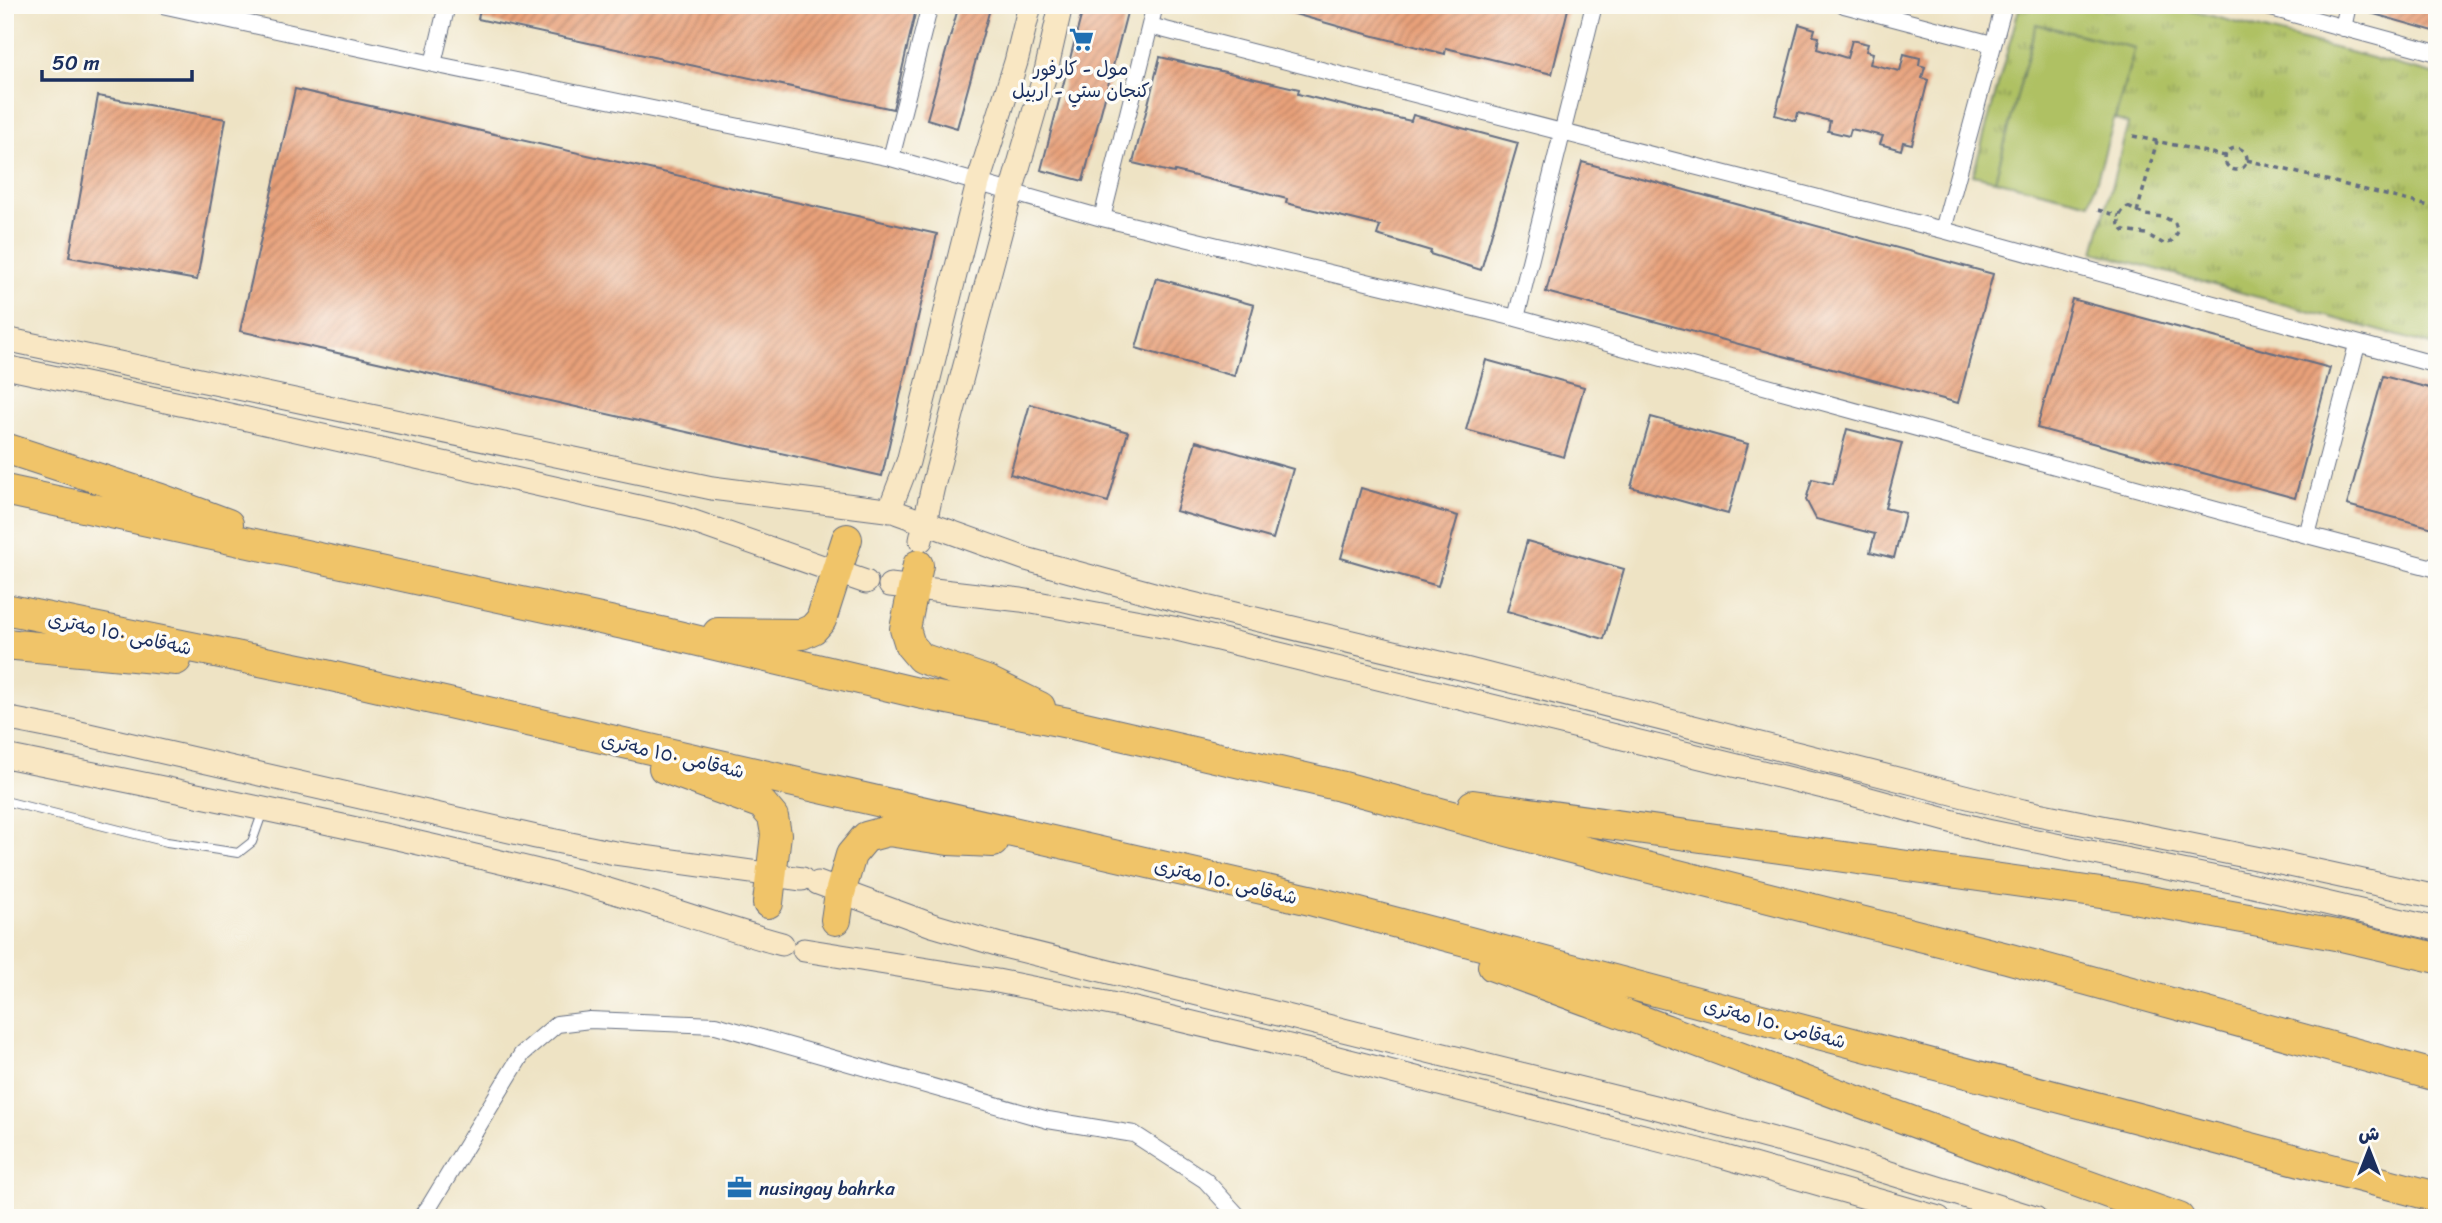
<svg xmlns="http://www.w3.org/2000/svg" width="2442" height="1223" font-family="Sriracha,'Playpen Sans Arabic',sans-serif">
  <style>
    .grass { fill: #afc164; stroke: #657861; stroke-width: 2 }
    .park { fill: url(#park-tufts); stroke: #657861; stroke-width: 2 }
    .building { fill: url(#building-hatch) }
    .lines { fill: none; stroke-linecap: round; stroke-linejoin: round }
    .lane-casing { stroke: #656e82; stroke-width: 10 }
    .street-casing { stroke: #656e82; stroke-width: 18 }
    .secondary-casing { stroke: #656e82; stroke-width: 25 }
    .highway-casing { stroke: #656e82; stroke-width: 32 }
    .path { stroke: #656e82; stroke-width: 3.5; stroke-dasharray: 5 5; stroke-linecap: butt }
    .lane { stroke: #fff; stroke-width: 8 }
    .street { stroke: #fff; stroke-width: 16 }
    .secondary { stroke: #f9e7c3; stroke-width: 23 }
    .highway { stroke: #f0c469; stroke-width: 30 }
    .labels { text-anchor: middle; stroke-width: 7; stroke-linejoin: round; paint-order: stroke }
    .poi-label { font-size: 19px; fill: #1b2f5e; stroke: #fdfcf7 }
    .street-label { font-size: 19px; fill: #1b2f5e; stroke: #fdfcf7 }
  </style>
  <defs>
    <pattern id="park-tufts" width="24" height="20" patternUnits="userSpaceOnUse" patternTransform="scale(1.75)"><rect width="24" height="20" fill="#afc164"/><path d="M3 7l-1-3M5 7V3M7 7l1-3M15 17l-1-3M17 17v-4M19 17l1-3" fill="none" stroke="#8e9d56"/></pattern>
    <pattern id="building-hatch" width="6" height="6" patternUnits="userSpaceOnUse" patternTransform="scale(1.75)"><rect width="6" height="6" fill="#e8a079"/><path d="M-1 1l2-2M0 6l6-6M5 7l2-2" fill="none" stroke="#bb8366"/></pattern>
  </defs>
  <rect width="100%" height="100%" fill="#fdfcf7"/>
  <filter id="ink" filterUnits="userSpaceOnUse"><feTurbulence type="fractalNoise" baseFrequency=".0143" numOctaves="2"/><feDisplacementMap in="SourceGraphic" scale="14" xChannelSelector="R" yChannelSelector="G"/><feConvolveMatrix kernelMatrix="1 2 1 2 8 2 1 2 1" color-interpolation-filters="sRGB"/></filter>
  <filter id="wash" filterUnits="userSpaceOnUse"><feTurbulence type="fractalNoise" baseFrequency=".00686" numOctaves="4" result="noise"/><feDisplacementMap in="SourceGraphic" scale="28" xChannelSelector="R" yChannelSelector="G"/><feGaussianBlur stdDeviation="1.57" result="paint"/><feColorMatrix in="noise" values="0 0 0 0 0 0 0 0 0 0 0 0 0 0 0 0 0 1.4 0 .05"/><feComposite in="paint" operator="in"/></filter>
  <g filter="url(#wash)">
    <rect width="100%" height="100%" fill="#eee3c4"/>
    <path class="grass" d="M 2036,24 L 2135,48 L 2090,203 L 1995,180 Z"/>
    <path class="park" d="M 2020,5 L 2170,5 L 2437,75 L 2437,343 L 2431,345 L 2094,252 L 2128,124 L 2115,119 L 2135,48 L 2036,24 L 1995,180 L 1973,175 Z"/>
    <g id="blocks">
      <path class="building" d="M 481,5 L 917,5 L 893,109 L 478,19 Z
        M 959,5 L 991,5 L 957,128 L 927,119 Z
        M 1084,5 L 1129,5 L 1083,181 L 1041,170 Z
        M 1285,5 L 1569,5 L 1552,74 L 1446,48 L 1445,54 L 1355,31 L 1284,11 Z
        M 2361,5 L 2437,5 L 2437,32 L 2360,10 Z
        M 1799,24 L 1815,29 L 1813,36 L 1819,37 L 1817,49 L 1847,58 L 1852,40 L 1868,44 L 1866,51 L 1873,53 L 1870,64 L 1900,71 L 1904,54 L 1920,58 L 1919,65 L 1925,67 L 1922,78 L 1928,80 L 1912,144 L 1903,142 L 1901,150 L 1880,144 L 1883,136 L 1851,129 L 1849,136 L 1828,131 L 1830,121 L 1798,113 L 1796,121 L 1775,115 Z
        M 1160,57 L 1299,89 L 1298,94 L 1362,110 L 1411,121 L 1413,115 L 1518,143 L 1481,270 L 1430,254 L 1431,251 L 1377,235 L 1380,226 L 1286,203 L 1287,199 L 1175,171 L 1174,173 L 1133,163 Z
        M 295,89 L 937,234 L 882,476 L 240,331 Z
        M 98,96 L 226,119 L 197,280 L 69,257 Z
        M 1582,162 L 1993,274 L 1958,403 L 1546,292 Z
        M 1156,278 L 1254,305 L 1234,376 L 1136,348 Z
        M 2072,299 L 2330,368 L 2295,498 L 2037,428 Z
        M 1486,360 L 1584,387 L 1564,457 L 1466,430 Z
        M 2383,376 L 2437,390 L 2437,529 L 2347,505 Z
        M 1030,404 L 1128,432 L 1108,502 L 1010,474 Z
        M 1651,417 L 1748,444 L 1728,514 L 1631,487 Z
        M 1847,429 L 1902,443 L 1885,508 L 1905,513 L 1894,558 L 1870,552 L 1875,534 L 1816,519 L 1806,500 L 1812,479 L 1833,484 Z
        M 1196,441 L 1293,469 L 1273,539 L 1176,511 Z
        M 1361,488 L 1458,516 L 1438,586 L 1341,558 Z
        M 1527,541 L 1624,569 L 1604,639 L 1507,611 Z"/>
    </g>
  </g>
  <g filter="url(#ink)">
    <use href="#blocks" fill-opacity="0" stroke="#656e82" stroke-width="2"/>
    <g class="lines">
      <defs>
        <path id="lane" d="M 5,801 L 167,842 L 238,853 L 252,842 L 263,811"/>
        <path id="street" d="M 162,5 L 433,64 L 891,158 L 1102,218 L 1516,318 L 2307,535 L 2437,569
          M 1844,5 L 1992,44
          M 2260,5 L 2437,53
          M 1150,26 L 1943,230 L 2437,365
          M 2343,28 L 2348,5
          M 433,64 L 447,5
          M 891,158 L 930,5
          M 1102,218 L 1155,5
          M 1943,230 L 2004,5
          M 1516,318 L 1594,5
          M 2307,535 L 2357,345
          M 420,1218 L 429,1207 L 522,1054 L 557,1024 L 590,1020 L 716,1025 L 1048,1120 L 1134,1134 L 1205,1180 L 1240,1218"/>
        <path id="secondary" d="M 5,339 L 712,488 L 886,510
          M 5,367 L 194,407 L 674,515 L 866,582
          M 889,511 L 908,462 L 978,183 L 1016,62 L 1030,5
          M 898,513 L 1026,559 L 1176,600 L 1465,669 L 2023,811 L 2280,863 L 2437,897
          M 921,540 L 933,486 L 1011,192 L 1046,71 L 1061,5
          M 890,585 L 1021,600 L 1173,628 L 1848,793 L 1987,831 L 2236,882 L 2437,929
          M 5,718 L 71,731 L 536,837 L 615,853 L 802,879
          M 5,756 C 189,793 372,830 554,875 C 631,894 705,923 782,944
          M 818,883 L 932,925 L 1000,945 L 1658,1108 L 1825,1153 L 2035,1218
          M 804,950 L 997,981 L 1126,1007 L 1306,1050 L 1718,1155 L 1939,1218"/>
        <path id="highway" d="M 5,448 L 161,499 L 228,524
          M 5,490 L 665,633 L 918,693 L 1068,723 L 1340,786 L 1559,845 L 2007,958 L 2437,1076
          M 918,565 L 905,629 L 910,645 L 921,658 L 987,681 L 1040,707
          M 5,609 L 309,671 L 1310,900 L 2437,1197
          M 718,633 L 802,634 L 813,629 L 821,620 L 847,539
          M 5,644 L 176,660
          M 664,768 L 762,804 L 773,817 L 776,834 L 768,903
          M 1473,805 L 2122,896 L 2341,936 L 2437,958
          M 836,920 L 840,893 L 851,855 L 866,837 L 888,831 L 948,840 L 993,842
          M 1493,966 C 1722,1049 1949,1138 2179,1218"/>
      </defs>
      <use href="#lane" class="lane-casing"/>
      <use href="#street" class="street-casing"/>
      <use href="#secondary" class="secondary-casing"/>
      <use href="#highway" class="highway-casing"/>
      <path class="path" d="M 2133,136 L 2225,156
        M2225 159a11 11 0 1 1 22 0a11 11 0 1 1-22 0Z
        M 2247,160 L 2437,208
        M 2128,207 L 2145,215 L 2164,217 L 2175,223 L 2178,232 L 2171,242 L 2164,244 L 2146,234 L 2124,231 L 2119,226 C 2118,218 2120,211 2128,207 Z
        M 2098,210 L 2119,216
        M 2137,212 L 2157,141"/>
      <use href="#lane" class="lane"/>
      <use href="#street" class="street"/>
      <use href="#secondary" class="secondary"/>
      <use href="#highway" class="highway"/>
    </g>
  </g>
  <defs>
    <symbol id="supermarket-bare" viewBox="-9 -9 18 18"><path d="M-6-5.5h2.5l.6 2H6L4.5 2H-2.5L-4.4-4H-6ZM-1.5 3.2a1.3 1.3 0 1 0 .1 0ZM3 3.2a1.3 1.3 0 1 0 .1 0Z" fill="#1f6fb2" stroke="#fdfcf7" stroke-width="2.5" paint-order="stroke"/></symbol>
    <symbol id="office-bare" viewBox="-9 -9 18 18"><path d="M-6-3h4V-5.5h4V-3h4V5H-6ZM-1-4.5V-3h2v-1.5ZM-6 0V1H6V0Z" fill="#1f6fb2" stroke="#fdfcf7" stroke-width="2.5" paint-order="stroke"/></symbol>
  </defs>
  <g fill-rule="evenodd">
    <use href="#supermarket-bare" x="1064" y="22" width="35" height="35"/>
    <use href="#office-bare" x="722" y="1170" width="35" height="35"/>
  </g>
  <g class="labels">
    <g class="poi-label">
      <text x="1081" y="75">مول - كارفور<tspan x="1081" dy="22">كنجان ستي - اربيل</tspan></text>
      <text x="759" y="1195" text-anchor="start">nusingay bahrka</text>
    </g>
    <g class="street-label">
      <text transform="translate(120 633) rotate(12)" y="7">شەقامی ١٥٠ مەتری</text>
      <text transform="translate(673 755) rotate(13)" y="7">شەقامی ١٥٠ مەتری</text>
      <text transform="translate(1226 881) rotate(13)" y="7">شەقامی ١٥٠ مەتری</text>
      <text transform="translate(1775 1023) rotate(15)" y="7">شەقامی ١٥٠ مەتری</text>
    </g>
  </g>
  <rect width="2442" height="1223" fill="none" stroke="#fdfcf7" stroke-width="28"/>
  <g transform="translate(2369 1150)" stroke="#fdfcf7" stroke-width="5" paint-order="stroke">
  <path d="M0-5L12 26L0 18L-12 26Z" fill="#1b2f5e"/>
  <text y="-10" font-size="19" font-weight="bold" text-anchor="middle" fill="#1b2f5e">ش</text>
  </g>
  <path d="M42 70v10h150v-10" fill="none" stroke="#1b2f5e" stroke-width="3.5"/>
  <text x="52" y="70" font-size="21" fill="#1b2f5e" stroke="#fdfcf7" stroke-width="5" paint-order="stroke">50 m</text>
</svg>
